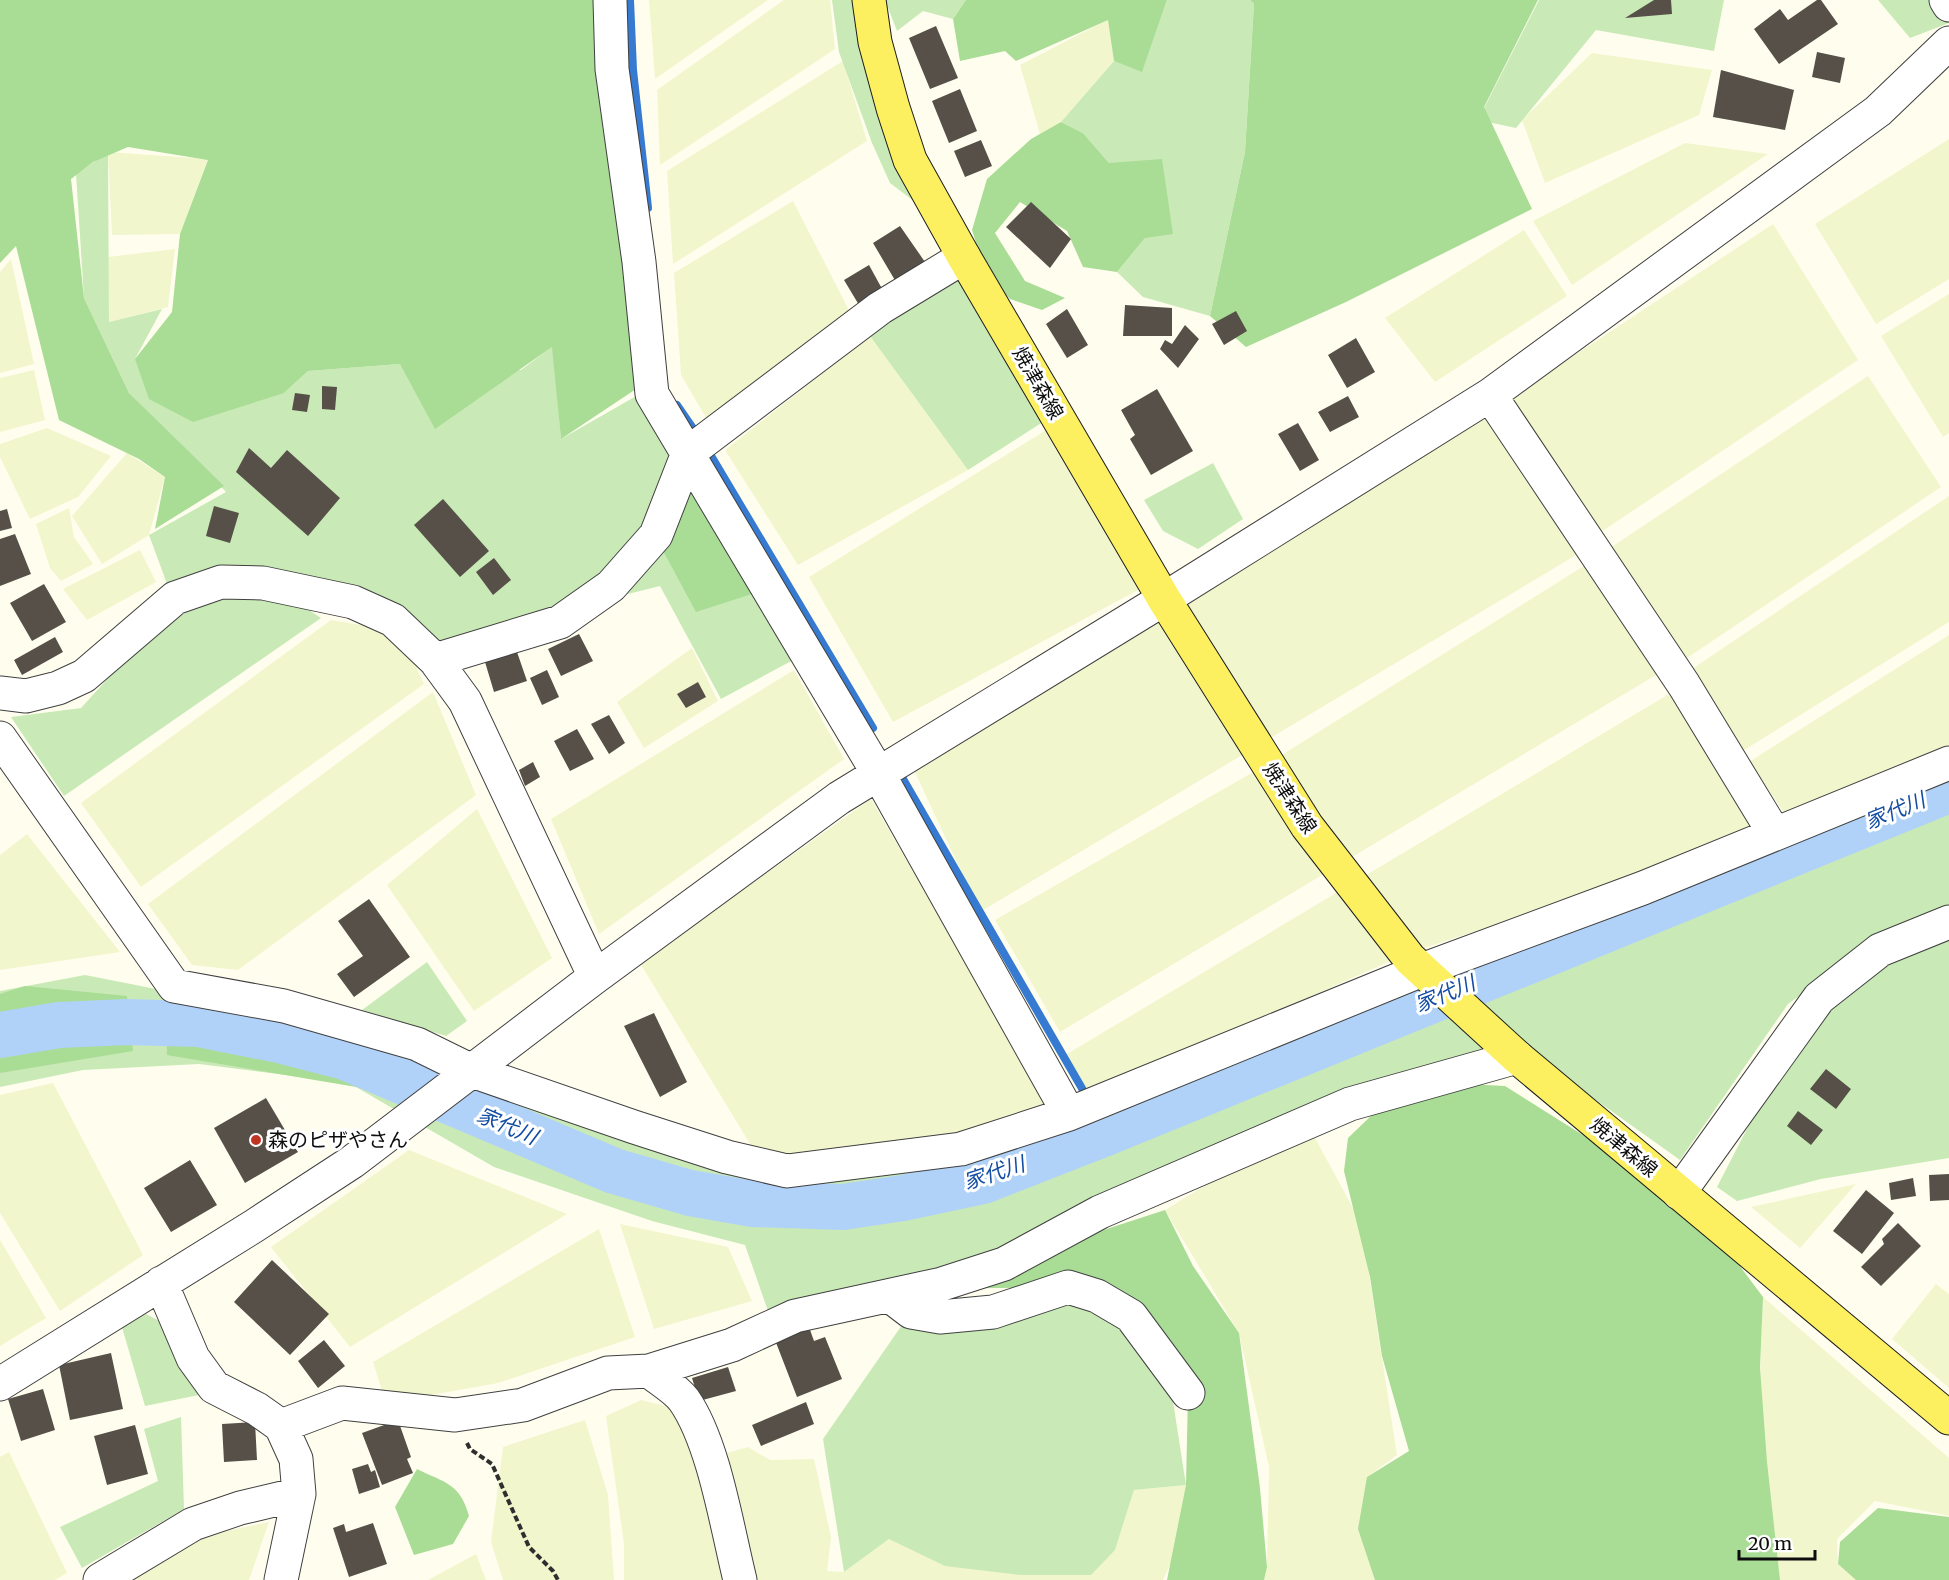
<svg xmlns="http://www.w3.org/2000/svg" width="1949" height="1580" font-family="Merriweather,'Noto Sans JP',serif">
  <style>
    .farmland { fill: #f2f6cd }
    .green { fill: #c9eab6 }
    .forest { fill: #a9dc95 }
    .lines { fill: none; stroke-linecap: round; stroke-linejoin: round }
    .stream { stroke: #367ad1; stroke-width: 8 }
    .river { stroke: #b1d2f8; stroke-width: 46 }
    .building { fill: #565049 }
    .minor-casing { stroke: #404040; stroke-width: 35 }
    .major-casing { stroke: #1e1e1e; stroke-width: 35 }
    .path { stroke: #2f2f2f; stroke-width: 4; stroke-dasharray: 6 3; stroke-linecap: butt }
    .minor { stroke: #fff; stroke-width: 33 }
    .major { stroke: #fcef60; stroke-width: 33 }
    .poi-dot { fill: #c13421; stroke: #fff; stroke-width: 2 }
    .labels { text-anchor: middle; stroke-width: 6; stroke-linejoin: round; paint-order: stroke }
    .street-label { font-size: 20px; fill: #0d0d0d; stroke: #fff }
    .poi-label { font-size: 20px; fill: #0d0d0d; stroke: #fff; text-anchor: start }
    .water-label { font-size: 21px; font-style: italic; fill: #134da3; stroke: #fff }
  </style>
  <rect width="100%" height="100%" fill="#fffeee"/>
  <path class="farmland" d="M 649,0 L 768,0 L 655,79 Z
    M 784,0 L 830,0 L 835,49 L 660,165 L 657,90 Z
    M 1109,19 L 1114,61 L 1061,122 L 1040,134 L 1020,65 Z
    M 1592,53 L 1712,70 L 1699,115 L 1545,183 L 1522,120 Z
    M 843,61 L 867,141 L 673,264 L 667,171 Z
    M 1949,139 L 1949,279 L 1876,324 L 1815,224 Z
    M 1685,143 L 1768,154 L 1572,285 L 1533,221 Z
    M 108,152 L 208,159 L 180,234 L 112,235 Z
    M 793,201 L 853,318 L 711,426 L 681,375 L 674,273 Z
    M 1773,224 L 1858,360 L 1601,532 L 1510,398 Z
    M 1524,230 L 1567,296 L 1435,382 L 1385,318 Z
    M 175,249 L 168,307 L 109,322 L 108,257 Z
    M 11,259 L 34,364 L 0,373 L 0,272 Z
    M 1949,294 L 1949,433 L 1943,437 L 1881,336 Z
    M 870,336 L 968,470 L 798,565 L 725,450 Z
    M 34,370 L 45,420 L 0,432 L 0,378 Z
    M 1868,376 L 1941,487 L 1684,660 L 1610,548 Z
    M 1490,395 L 1591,546 L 980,912 L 907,755 Z
    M 1051,427 L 1138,572 L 1138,590 L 893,722 L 809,577 Z
    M 47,428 L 111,456 L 78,497 L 30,519 L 0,457 L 0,444 Z
    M 127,453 L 165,477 L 149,535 L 102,564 L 72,516 Z
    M 1949,496 L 1949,622 L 1741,752 L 1689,671 Z
    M 69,508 L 74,537 L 93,564 L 61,581 L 50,568 L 36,524 Z
    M 140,550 L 156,582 L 87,620 L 63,589 Z
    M 1595,559 L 1661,672 L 1060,1032 L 995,920 L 1269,763 Z
    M 331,620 L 373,627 L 410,654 L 424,684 L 141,887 L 81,803 Z
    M 1949,635 L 1949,750 L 1787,817 L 1749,762 Z
    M 692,648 L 718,701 L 644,748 L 617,702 Z
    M 794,670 L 844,759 L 599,934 L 551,819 Z
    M 1684,685 L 1774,833 L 1406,954 L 1087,1096 L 1062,1057 Z
    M 433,692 L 476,795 L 238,970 L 192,965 L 148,904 Z
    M 871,799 L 1047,1103 L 930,1145 L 853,1154 L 755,1152 L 640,963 Z
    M 477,809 L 552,958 L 474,1011 L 387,885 Z
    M 27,834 L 120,952 L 0,970 L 0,855 Z
    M 53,1083 L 143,1255 L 60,1311 L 0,1213 L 0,1095 Z
    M 1307,1123 L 1361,1223 L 1397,1455 L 1367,1477 L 1379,1580 L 1264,1580 L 1267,1567 L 1269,1467 L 1239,1333 L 1165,1210 Z
    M 409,1150 L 567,1214 L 350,1347 L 271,1247 Z
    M 1856,1184 L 1800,1248 L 1751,1207 Z
    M 620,1224 L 728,1247 L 752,1301 L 654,1329 Z
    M 599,1229 L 635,1337 L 498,1383 L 431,1395 L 382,1391 L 373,1362 Z
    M 0,1240 L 46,1318 L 0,1346 Z
    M 1936,1284 L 1949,1294 L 1949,1388 L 1892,1339 Z
    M 1763,1297 L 1949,1458 L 1949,1516 L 1875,1501 L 1837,1539 L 1838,1564 L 1856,1580 L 1780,1580 L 1759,1401 Z
    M 641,1400 L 673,1408 L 703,1466 L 730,1580 L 624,1580 L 624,1544 L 606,1416 Z
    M 585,1420 L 608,1495 L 614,1580 L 503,1580 L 491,1542 L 503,1447 Z
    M 748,1447 L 770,1460 L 814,1459 L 831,1537 L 827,1571 L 844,1572 L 889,1539 L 1115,1550 L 1134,1490 L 1186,1485 L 1173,1558 L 1163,1580 L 754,1580 L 727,1453 Z
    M 9,1452 L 67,1573 L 55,1580 L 0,1580 L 0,1457 Z
    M 269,1522 L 249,1580 L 124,1580 L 207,1535 Z
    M 476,1554 L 486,1580 L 428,1580 Z"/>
  <path class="green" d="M 832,0 L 857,0 L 915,202 L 890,183 L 872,143 L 839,52 Z
    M 885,0 L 966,0 L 953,19 L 923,11 L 897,31 Z
    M 1167,0 L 1250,0 L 1254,4 L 1245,152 L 1210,316 L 1143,297 L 1117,272 L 1145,238 L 1109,163 L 1083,133 L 1061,122 L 1114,61 L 1142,71 Z
    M 1539,0 L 1724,0 L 1714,51 L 1596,30 L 1516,128 L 1478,120 Z
    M 1878,0 L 1946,0 L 1949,5 L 1949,23 L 1910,38 Z
    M 108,152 L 109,322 L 162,309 L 135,359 L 284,393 L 308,371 L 400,364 L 521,370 L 553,346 L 561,439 L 645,391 L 676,453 L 651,541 L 600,594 L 442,658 L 251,572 L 173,600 L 149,535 L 226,492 L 129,393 L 84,298 L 76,174 Z
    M 956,270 L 1046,420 L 968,470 L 870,336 Z
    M 1213,463 L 1243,519 L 1198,549 L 1163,531 L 1144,500 Z
    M 661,547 L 758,592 L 795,659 L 721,699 L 660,586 L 616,597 Z
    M 222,589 L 285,594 L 321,618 L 64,796 L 11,717 L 81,708 L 142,641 Z
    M 1949,750 L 1949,910 L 1873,943 L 1788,1004 L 1680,1160 L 1523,1048 L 1364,1100 L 976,1274 L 768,1311 L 745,1245 L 652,1221 L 494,1167 L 349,1083 L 199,1064 L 83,1070 L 0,1087 L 0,991 L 85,975 L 227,1003 L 345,1035 L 729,1171 L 877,1172 Z
    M 1949,923 L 1949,1158 L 1821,1179 L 1737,1201 L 1717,1187 L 1751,1121 L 1826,1005 Z
    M 427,962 L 467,1021 L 446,1036 L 362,1010 Z
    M 1068,1287 L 1131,1316 L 1172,1395 L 1186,1485 L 1134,1490 L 1115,1550 L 1091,1575 L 1021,1575 L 945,1566 L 889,1539 L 844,1572 L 823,1439 L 911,1312 Z
    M 146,1314 L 169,1326 L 199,1395 L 145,1406 L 121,1324 Z
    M 181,1417 L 184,1509 L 82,1568 L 60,1527 L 158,1481 L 144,1429 Z"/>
  <path class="forest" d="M 0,0 L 599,0 L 642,385 L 561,439 L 552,347 L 435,429 L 400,364 L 308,371 L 284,393 L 193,422 L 149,399 L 135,359 L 172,312 L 180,234 L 208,160 L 128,147 L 93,162 L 71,179 L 84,298 L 129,393 L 224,486 L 155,529 L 165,477 L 139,459 L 59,420 L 16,246 L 0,263 Z
    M 966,0 L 1167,0 L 1142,72 L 1114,61 L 1108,20 L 1016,61 L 1005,51 L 960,61 L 953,19 Z
    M 1250,0 L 1538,0 L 1484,107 L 1532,209 L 1346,302 L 1246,347 L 1210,316 L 1245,152 L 1254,4 Z
    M 1061,122 L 1083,133 L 1109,163 L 1162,159 L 1173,234 L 1145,238 L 1117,272 L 1083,267 L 1067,231 L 1020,202 L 995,233 L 1025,281 L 1065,298 L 1042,310 L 1010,299 L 986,274 L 972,230 L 987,179 L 1031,139 Z
    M 697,486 L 758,592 L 696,612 L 661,547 L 684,500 Z
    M 25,986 L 127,996 L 133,1051 L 0,1073 L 0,994 Z
    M 166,995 L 385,1048 L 374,1090 L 167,1055 Z
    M 1427,1082 L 1505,1086 L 1694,1205 L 1763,1297 L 1760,1368 L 1767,1462 L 1780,1580 L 1375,1580 L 1358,1529 L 1367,1477 L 1409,1451 L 1382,1356 L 1370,1277 L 1344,1171 L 1348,1138 L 1374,1113 Z
    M 1165,1210 L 1193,1266 L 1239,1333 L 1260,1488 L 1267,1567 L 1264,1580 L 1167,1580 L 1186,1485 L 1188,1393 L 1167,1341 L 1068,1287 L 922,1289 Z
    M 417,1469 C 445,1483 460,1483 469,1516 L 453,1544 L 414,1555 L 395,1507 Z
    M 1878,1508 L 1949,1517 L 1949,1580 L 1856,1580 L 1838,1564 L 1840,1542 Z"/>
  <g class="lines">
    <path class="stream" d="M 630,0 L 633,70 L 648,208
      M 677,405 L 699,437
      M 707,449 L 873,728
      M 903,779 L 1087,1097
      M 1093,1111 L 1103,1134"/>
    <path class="river" d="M 0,1035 L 59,1025 L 126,1022 L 198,1024 L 279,1040 L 345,1057 L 614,1171 L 690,1193 L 753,1204 L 843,1207 L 903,1198 L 983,1181 L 1103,1134 L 1949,790"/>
  </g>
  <path class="building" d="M 1654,0 L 1671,0 L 1672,14 L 1625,18 Z
    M 1817,0 L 1821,0 L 1838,24 L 1779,64 L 1754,29 L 1780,9 L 1788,20 Z
    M 936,26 L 958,78 L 930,89 L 909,38 Z
    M 1817,52 L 1845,58 L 1840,83 L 1812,77 Z
    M 1721,70 L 1794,90 L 1785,130 L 1713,117 Z
    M 960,89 L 977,131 L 949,143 L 932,101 Z
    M 981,140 L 992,166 L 965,177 L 954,151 Z
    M 1031,202 L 1071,239 L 1050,268 L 1006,227 Z
    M 900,226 L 925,262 L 896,282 L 873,243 Z
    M 869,265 L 886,296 L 862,310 L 844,280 Z
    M 1125,305 L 1172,308 L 1172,336 L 1123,336 Z
    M 1067,309 L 1088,345 L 1067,358 L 1046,324 Z
    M 1236,311 L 1247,331 L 1224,345 L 1212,324 Z
    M 1185,325 L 1199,339 L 1178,368 L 1160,349 L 1165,340 L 1172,344 Z
    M 1356,338 L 1375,372 L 1347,388 L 1328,355 Z
    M 322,386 L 337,387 L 335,410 L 322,409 Z
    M 1157,389 L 1193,451 L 1151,475 L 1130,439 L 1135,435 L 1121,410 Z
    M 295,393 L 310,395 L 307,412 L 292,410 Z
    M 1348,396 L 1359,417 L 1330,432 L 1318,412 Z
    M 1298,423 L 1319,460 L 1300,471 L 1278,434 Z
    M 249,448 L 271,468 L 287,450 L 340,498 L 308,536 L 236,472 Z
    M 443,499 L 489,551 L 460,577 L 414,525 Z
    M 214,506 L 239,513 L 230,543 L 206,536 Z
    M 7,509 L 12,528 L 0,531 L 0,511 Z
    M 15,534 L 31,574 L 0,586 L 0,539 Z
    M 494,558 L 511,580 L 493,595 L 476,572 Z
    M 44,584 L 66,622 L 32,641 L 10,603 Z
    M 579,634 L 593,661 L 561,676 L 548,649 Z
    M 55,637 L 63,652 L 22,675 L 14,660 Z
    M 517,652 L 527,681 L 494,692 L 485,662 Z
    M 547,670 L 559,697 L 542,705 L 530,678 Z
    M 698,682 L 706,697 L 686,708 L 677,694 Z
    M 609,715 L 625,743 L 609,754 L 591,724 Z
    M 577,729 L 594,759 L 570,771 L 554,741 Z
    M 533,762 L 540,777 L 525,786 L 519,770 Z
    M 369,899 L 410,957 L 354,997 L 337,974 L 363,956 L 338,921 Z
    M 654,1013 L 687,1082 L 660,1097 L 624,1026 Z
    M 1826,1069 L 1851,1089 L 1836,1109 L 1810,1089 Z
    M 266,1098 L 298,1152 L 245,1183 L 214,1128 Z
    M 1798,1111 L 1823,1130 L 1811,1145 L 1787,1126 Z
    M 190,1160 L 217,1205 L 171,1232 L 144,1188 Z
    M 1949,1174 L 1949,1200 L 1930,1201 L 1929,1175 Z
    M 1913,1178 L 1916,1196 L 1891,1200 L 1889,1183 Z
    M 1866,1190 L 1894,1213 L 1862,1254 L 1833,1231 Z
    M 1898,1223 L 1921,1246 L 1881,1286 L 1861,1267 L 1884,1244 L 1882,1239 Z
    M 272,1260 L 329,1314 L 290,1355 L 234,1302 Z
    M 809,1327 L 814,1341 L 825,1337 L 842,1379 L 797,1397 L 775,1340 Z
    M 324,1340 L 345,1366 L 318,1388 L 298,1361 Z
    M 111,1353 L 123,1409 L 70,1420 L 59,1365 Z
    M 728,1367 L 736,1391 L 699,1401 L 692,1378 Z
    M 43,1389 L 55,1430 L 21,1441 L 8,1399 Z
    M 806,1402 L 814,1424 L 761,1446 L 752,1425 Z
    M 398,1420 L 411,1457 L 407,1459 L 413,1473 L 382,1485 L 362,1433 Z
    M 255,1422 L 257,1460 L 224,1462 L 222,1424 Z
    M 135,1425 L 148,1474 L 107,1485 L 94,1436 Z
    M 368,1464 L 371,1472 L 375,1470 L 380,1487 L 359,1494 L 352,1469 Z
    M 373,1523 L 387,1564 L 349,1577 L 333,1528 L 344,1524 L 346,1532 Z"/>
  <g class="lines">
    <defs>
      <path id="minor" d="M 610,0 L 612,69 L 639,262 L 652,394 L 878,773 L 1069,1114
        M 1946,0 L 1949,5
        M 1490,395 L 1684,685 L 1774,833
        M 435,660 L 560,622 L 611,586 L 656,535 L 688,453 L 880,308 L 964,257
        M 0,693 L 26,696 L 58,688 L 84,676 L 175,598 L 221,582 L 263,583 L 353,602 L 393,620 L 435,660 L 465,701 L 595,977
        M 0,738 L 174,986 L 284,1006 L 417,1044 L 472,1071 L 634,1127 L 727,1157 L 787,1171 L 961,1149 L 1069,1114 L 1422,970 L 1643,888 L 1949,763
        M 1679,1193 L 1819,998 L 1880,950 L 1949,922
        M 161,1283 L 193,1358 L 214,1387 L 257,1409 L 281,1426 L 296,1459 L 299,1494 L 281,1580
        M 890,1296 L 911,1312 L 940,1317 L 993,1312 L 1068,1287 L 1097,1296 L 1131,1316 L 1188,1393
        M 649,1371 C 660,1380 676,1389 684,1400 C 714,1443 727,1528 740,1580
        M 0,1384 L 254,1226 L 352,1162 L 595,977 L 839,798 L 1164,599 L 1490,395 L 1878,111 L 1949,43
        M 281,1426 L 342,1403 L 455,1415 L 523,1405 L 608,1373 L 649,1371 L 732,1345 L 795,1316 L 942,1284 L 1004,1264 L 1100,1212 L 1350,1104 L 1517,1057
        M 100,1580 L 193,1524 L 240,1508 L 299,1494"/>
      <path id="major" d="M 869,0 L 875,42 L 893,108 L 910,160 L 964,257 L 1164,599 L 1307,826 L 1410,959 L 1517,1057 L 1949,1418"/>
    </defs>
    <use href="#minor" class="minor-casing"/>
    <use href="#major" class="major-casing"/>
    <path class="path" d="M 467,1443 L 470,1449 L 492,1464 L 529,1547 L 553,1571 L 558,1580"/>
    <use href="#minor" class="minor"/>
    <use href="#major" class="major"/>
  </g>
  <circle class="poi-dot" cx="256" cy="1140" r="6"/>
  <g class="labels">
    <g class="street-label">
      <text transform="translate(1038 383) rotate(60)" y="7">焼津森線</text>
      <text transform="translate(1290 798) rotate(57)" y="7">焼津森線</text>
      <text transform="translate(1624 1147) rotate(40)" y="7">焼津森線</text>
    </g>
    <g class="poi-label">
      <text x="268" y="1147">森のピザやさん</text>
    </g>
    <g class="water-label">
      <text transform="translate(1895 811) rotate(-22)" y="7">家代川</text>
      <text transform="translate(1445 994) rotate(-22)" y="7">家代川</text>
      <text transform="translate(507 1126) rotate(23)" y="7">家代川</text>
      <text transform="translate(994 1173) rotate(-18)" y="7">家代川</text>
    </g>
  </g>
  <path d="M1739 1550v9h76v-9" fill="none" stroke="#0d0d0d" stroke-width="3"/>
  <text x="1748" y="1550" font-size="18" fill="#0d0d0d" stroke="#ffffff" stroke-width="4.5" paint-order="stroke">20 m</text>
</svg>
